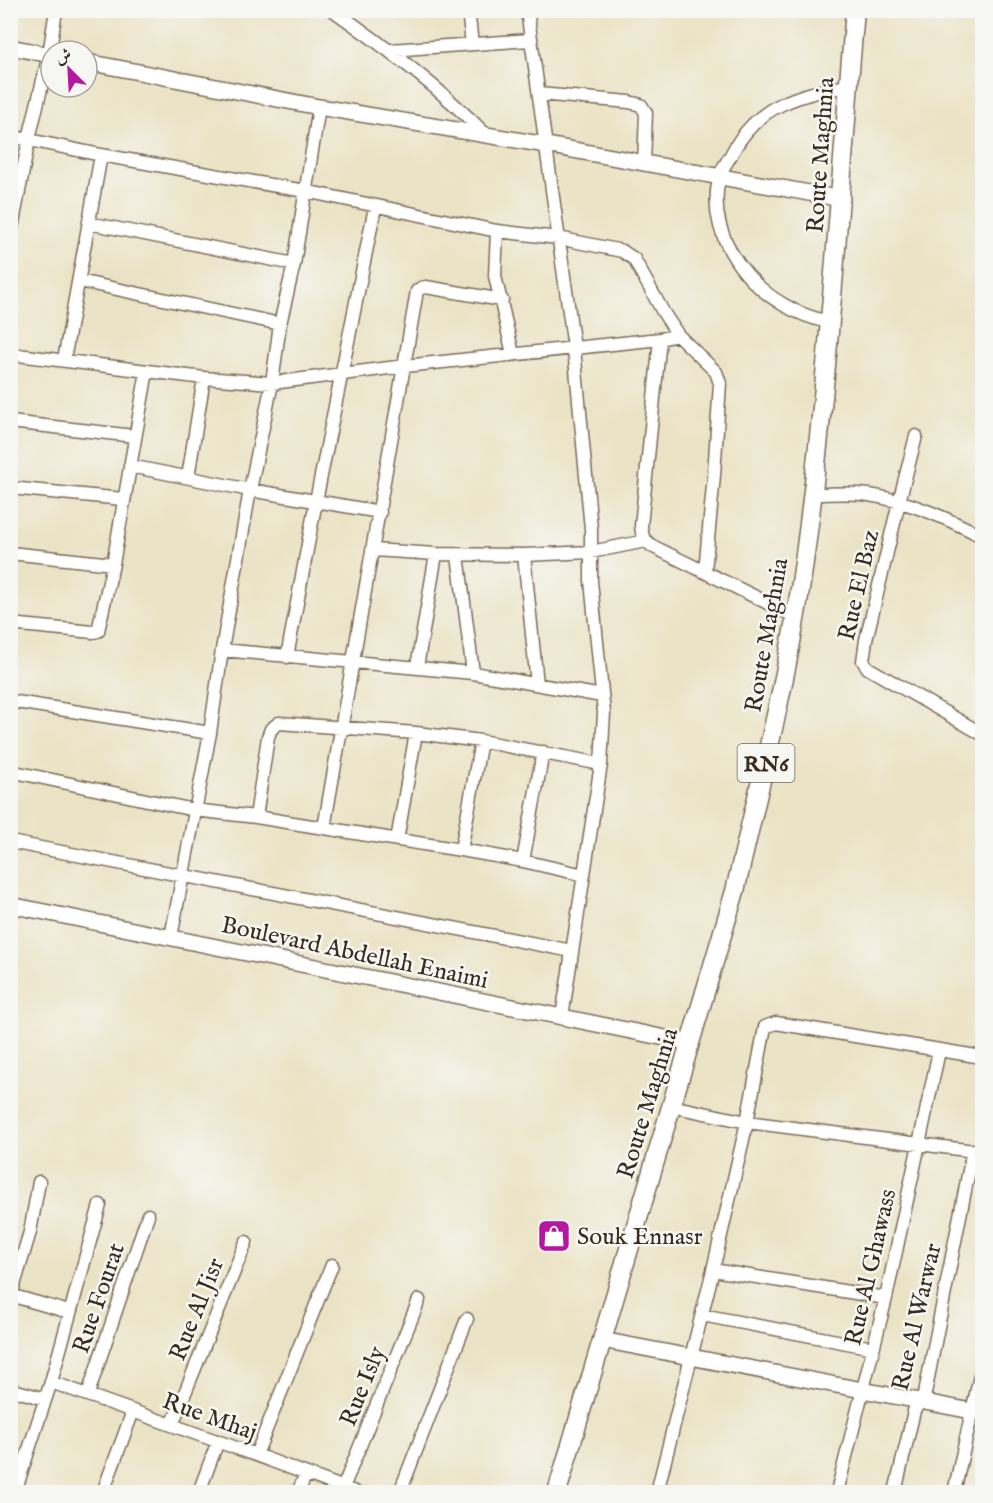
<svg xmlns="http://www.w3.org/2000/svg" width="993" height="1503" font-family="'IM FELL English',Amiri,serif">
  <style>
    .lines { fill: none; stroke-linecap: round; stroke-linejoin: round }
    .minor-casing { stroke: #796b58; stroke-width: 15 }
    .tertiary-casing { stroke: #796b58; stroke-width: 18 }
    .primary-casing { stroke: #796b58; stroke-width: 21 }
    .minor { stroke: #fff; stroke-width: 12 }
    .tertiary { stroke: #fff; stroke-width: 15 }
    .primary { stroke: #fff; stroke-width: 18 }
    .labels { text-anchor: middle; stroke-width: 5; stroke-linejoin: round; paint-order: stroke }
    .shield { fill: #f6f6f2; stroke: #73675e; stroke-width: 1.5 }
    .shield-label { font-size: 22px; font-weight: bold; fill: #3b2a1e }
    .street-label { font-size: 24px; fill: #3b2a1e; stroke: #f6f6f2 }
    .poi-label { font-size: 24px; fill: #3b2a1e; stroke: #f6f6f2; text-anchor: start }
  </style>
  <rect width="100%" height="100%" fill="#f6f6f2"/>
  <filter id="ink" filterUnits="userSpaceOnUse"><feTurbulence type="fractalNoise" baseFrequency=".0167" numOctaves="2"/><feDisplacementMap in="SourceGraphic" scale="12" xChannelSelector="R" yChannelSelector="G"/><feConvolveMatrix kernelMatrix="1 2 1 2 8 2 1 2 1" color-interpolation-filters="sRGB"/></filter>
  <filter id="wash" filterUnits="userSpaceOnUse"><feTurbulence type="fractalNoise" baseFrequency=".008" numOctaves="4" result="noise"/><feDisplacementMap in="SourceGraphic" scale="24" xChannelSelector="R" yChannelSelector="G"/><feGaussianBlur stdDeviation="1.35" result="paint"/><feColorMatrix in="noise" values="0 0 0 0 0 0 0 0 0 0 0 0 0 0 0 0 0 1.4 0 .05"/><feComposite in="paint" operator="in"/></filter>
  <g filter="url(#wash)">
    <rect width="100%" height="100%" fill="#ebe3c5"/>
  </g>
  <g filter="url(#ink)">
    <g class="lines">
      <defs>
        <path id="minor" d="M 333,10 C 387,48 440,88 486,135
          M 468,10 L 472,44
          M 527,10 L 574,348 L 591,529 L 591,581 L 604,713 L 601,764 L 562,1017
          M 390,50 L 530,40
          M 539,94 L 629,102 L 641,105 L 646,113 L 644,164
          M 10,136 L 101,155 L 305,191 L 497,231 L 558,238 L 622,251 L 634,259 L 663,312 L 678,335 L 716,372 L 720,383 L 714,475 L 705,571
          M 89,223 L 294,264
          M 497,231 L 495,276 L 513,354
          M 10,238 L 29,139 L 49,55 L 56,10
          M 79,281 L 280,324
          M 831,323 C 815,319 799,314 784,305 C 741,280 707,230 719,179 C 720,171 727,162 731,155 C 742,133 760,114 782,104 C 803,94 826,89 849,86
          M 660,339 L 641,526 L 643,538 L 652,546 L 796,617
          M 10,354 L 204,378 L 272,383 L 405,366 L 660,339 L 678,335
          M 64,360 L 101,155
          M 10,422 L 134,436
          M 916,436 L 899,502 L 866,640 L 863,661 L 868,668 L 982,734
          M 130,466 L 250,490 L 380,512
          M 188,477 L 204,378
          M 10,488 L 123,499
          M 812,494 C 831,494 851,492 869,495 C 909,501 946,518 982,536
          M 373,550 L 436,554 L 524,555 L 591,552 L 646,541
          M 10,553 L 113,564
          M 458,555 L 473,673
          M 524,555 L 537,684
          M 10,624 L 93,632 L 98,631 L 113,564 L 147,371
          M 222,650 L 473,673 L 602,696
          M 287,657 L 316,501 L 375,207
          M 417,667 L 436,554
          M 10,701 L 210,733
          M 10,771 L 194,810 L 256,817 L 461,850 L 523,861 L 584,875
          M 256,817 L 268,737 L 271,729 L 279,723 L 416,733 L 481,741 L 601,764
          M 324,828 L 417,291 L 421,288 L 426,287 L 502,300
          M 397,840 L 416,733
          M 10,842 L 572,951
          M 461,850 L 481,741
          M 523,861 L 543,752
          M 171,937 L 210,733 L 222,650 L 250,490 L 272,383 L 280,324 L 294,264 L 319,107
          M 671,1106 L 747,1122 L 982,1152
          M 713,1270 L 886,1298
          M 10,1295 L 69,1312
          M 11,1295 L 30,1232 L 39,1182
          M 702,1315 L 873,1348
          M 51,1382 L 256,1455 L 355,1492
          M 10,1389 L 45,1399
          M 88,1394 L 148,1215
          M 172,1425 L 246,1242
          M 256,1455 L 332,1265
          M 343,1488 L 419,1300
          M 15,1492 L 51,1382 L 100,1205
          M 103,1492 L 133,1411
          M 199,1492 L 218,1441
          M 298,1492 L 306,1474
          M 400,1492 L 467,1319
          M 657,1492 L 713,1270 L 747,1122 L 765,1027 L 776,1023 L 982,1057
          M 837,1492 L 886,1298 L 939,1051
          M 895,1492 L 914,1411 L 925,1393 L 973,1150
          M 954,1492 L 982,1367"/>
        <path id="tertiary" d="M 10,47 L 51,55
          M 87,62 L 319,107 L 546,145 L 842,199
          M 10,905 L 690,1043
          M 602,1340 L 982,1413"/>
        <path id="primary" d="M 557,1492 L 735,891 C 760,782 789,674 804,562 C 829,379 839,195 855,10"/>
      </defs>
      <use href="#minor" class="minor-casing"/>
      <use href="#tertiary" class="tertiary-casing"/>
      <use href="#primary" class="primary-casing"/>
      <use href="#minor" class="minor"/>
      <use href="#tertiary" class="tertiary"/>
      <use href="#primary" class="primary"/>
    </g>
  </g>
  <defs>
    <symbol id="shop-square" viewBox="-11 -11 22 22"><rect x="-9" y="-9" width="18" height="18" rx="4" fill="#b5179e" stroke="#f6f6f2"/><path d="M-5-2.5h2.3a2.7 3.5 0 0 1 5.4 0H5L5.5 6h-11ZM-1.5-2.5h3a1.5 2.3 0 0 0-3 0Z" fill="#fff"/></symbol>
  </defs>
  <g fill-rule="evenodd">
    <use href="#shop-square" x="535" y="1217" width="38" height="38"/>
  </g>
  <g class="labels">
    <rect class="shield" x="737.5" y="744" width="57" height="38" rx="4.5"/>
    <g class="shield-label">
      <text x="766" y="771">RN6</text>
    </g>
    <g class="street-label">
      <text transform="translate(820 155) rotate(-86)" y="8">Route Maghnia</text>
      <text transform="translate(858 585) rotate(-77)" y="8">Rue El Baz</text>
      <text transform="translate(766 635) rotate(-80)" y="8">Route Maghnia</text>
      <text transform="translate(355 952) rotate(12)" y="8">Boulevard Abdellah Enaimi</text>
      <text transform="translate(647 1103) rotate(-73)" y="8">Route Maghnia</text>
      <text transform="translate(870 1267) rotate(-77)" y="8">Rue Al Ghawass</text>
      <text transform="translate(98 1298) rotate(-71)" y="8">Rue Fourat</text>
      <text transform="translate(196 1309) rotate(-68)" y="8">Rue Al Jisr</text>
      <text transform="translate(916 1317) rotate(-77)" y="8">Rue Al Warwar</text>
      <text transform="translate(362 1386) rotate(-68)" y="8">Rue Isly</text>
      <text transform="translate(210 1416) rotate(20)" y="8">Rue Mhaj</text>
    </g>
    <g class="poi-label">
      <text x="577" y="1244">Souk Ennasr</text>
    </g>
  </g>
  <rect width="993" height="1503" fill="none" stroke="#f6f6f2" stroke-width="36"/>
  <g transform="translate(69 69) rotate(336)"><circle r="28" fill="#f6f6f2" stroke="#aba49d" stroke-width="1.5"/>
  <path d="M0-4.5L10 22L0 15L-10 22Z" fill="#b5179e"/>
  <text y="-9" font-size="16" font-weight="bold" text-anchor="middle" fill="#3b2a1e">ش</text>
  </g>
</svg>
